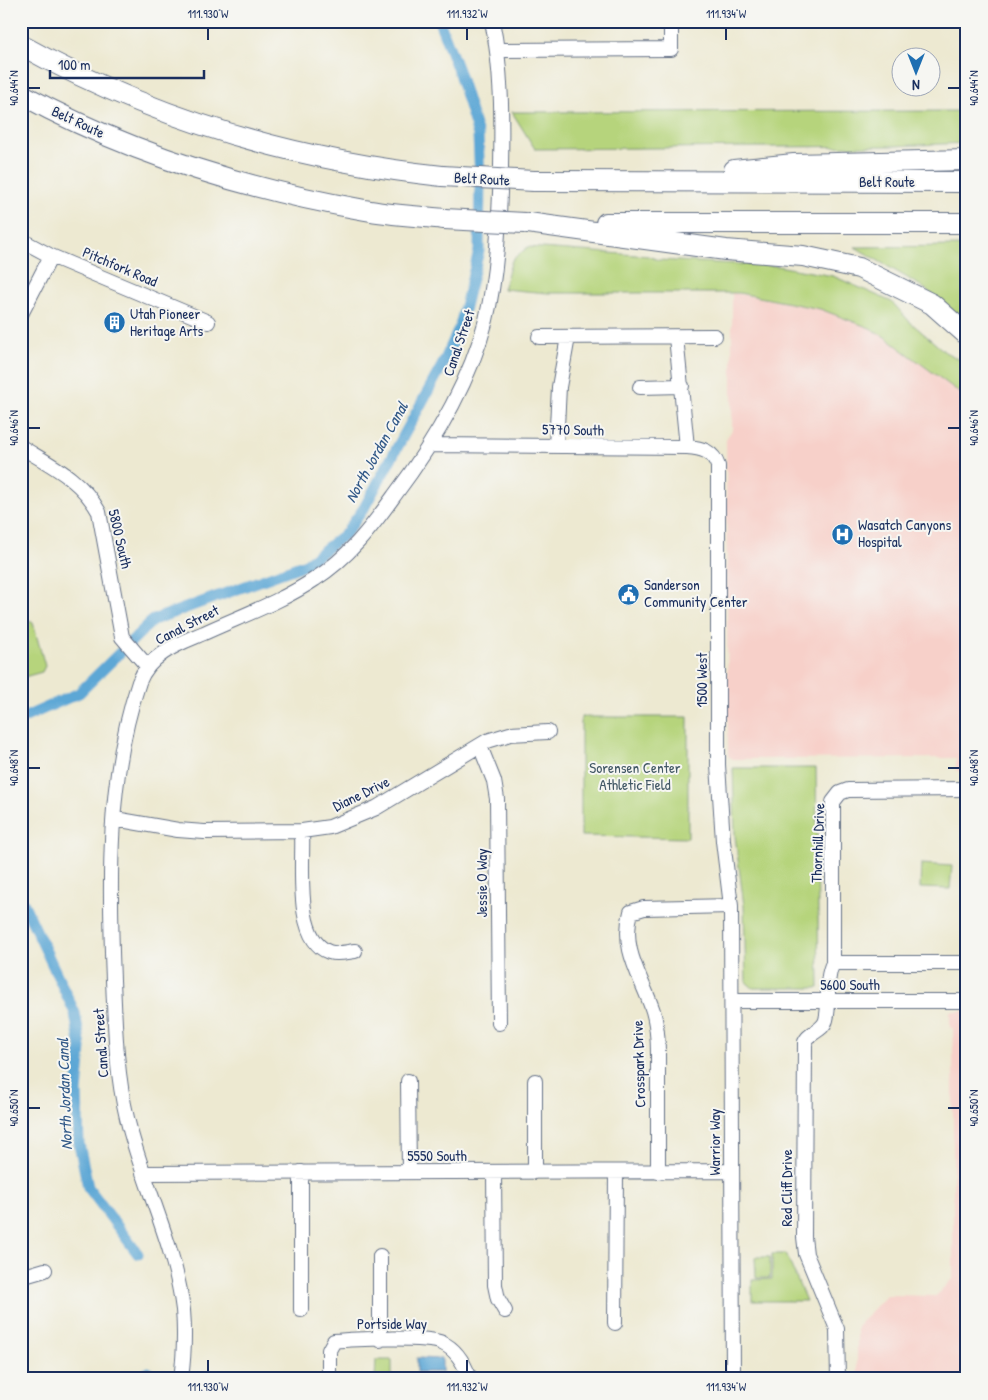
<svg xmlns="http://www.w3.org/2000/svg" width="988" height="1400" font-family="'Patrick Hand',sans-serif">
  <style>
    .built { fill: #f7d0c9 }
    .green { fill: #b6d47b; stroke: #68826c }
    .water { fill: #5da7d5; stroke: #3c6b9a }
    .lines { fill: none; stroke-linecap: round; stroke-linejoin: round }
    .canal { stroke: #5da7d5; stroke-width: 11 }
    .minor-casing { stroke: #647086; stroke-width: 16 }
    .highway-casing { stroke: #647086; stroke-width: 22 }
    .minor { stroke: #fff; stroke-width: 14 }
    .highway { stroke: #fff; stroke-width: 20 }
    .highway-bridge-casing { stroke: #647086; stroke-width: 22; stroke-linecap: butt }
    .highway-bridge { stroke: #fff; stroke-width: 20 }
    .ticks { fill: none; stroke: #1b2f5e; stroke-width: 2 }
    .labels { text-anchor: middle; stroke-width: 4; stroke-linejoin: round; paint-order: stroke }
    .street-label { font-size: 15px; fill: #1b2f5e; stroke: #f6f6f2 }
    .poi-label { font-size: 15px; fill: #1b2f5e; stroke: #f6f6f2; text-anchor: start }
    .park-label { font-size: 15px; fill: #425865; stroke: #f6f6f2 }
    .water-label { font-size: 16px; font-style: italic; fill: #325988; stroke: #f6f6f2 }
    .neatline { fill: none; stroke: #1b2f5e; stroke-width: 2 }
    .ticks-label { font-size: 12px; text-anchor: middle; fill: #1b2f5e }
  </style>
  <rect width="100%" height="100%" fill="#f6f6f2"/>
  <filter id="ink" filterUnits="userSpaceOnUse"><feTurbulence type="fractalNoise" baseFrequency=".02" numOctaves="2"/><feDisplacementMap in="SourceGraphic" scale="10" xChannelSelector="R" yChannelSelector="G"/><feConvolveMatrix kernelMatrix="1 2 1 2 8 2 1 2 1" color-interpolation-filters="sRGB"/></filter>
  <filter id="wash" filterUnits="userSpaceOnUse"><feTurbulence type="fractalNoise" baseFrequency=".0096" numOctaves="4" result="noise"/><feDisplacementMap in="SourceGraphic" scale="20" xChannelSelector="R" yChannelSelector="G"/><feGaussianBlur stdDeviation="1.12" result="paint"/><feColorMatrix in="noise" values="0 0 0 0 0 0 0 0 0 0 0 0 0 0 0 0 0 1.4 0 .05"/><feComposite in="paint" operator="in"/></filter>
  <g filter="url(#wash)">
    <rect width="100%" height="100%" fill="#ede9d1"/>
    <path class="built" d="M 732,293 L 820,309 L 870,328 L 901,348 L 967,398 L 967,771 L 956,771 L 956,758 L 733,759 L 728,756 L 726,439 L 732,430 Z
      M 950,1011 L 967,1011 L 967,1379 L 857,1379 L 857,1326 L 887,1295 L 936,1296 L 953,1278 L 953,1028 L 950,1028 Z"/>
    <path class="green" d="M 967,111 L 967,143 L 891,146 L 535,149 L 512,112 Z
      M 967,246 L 967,321 L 921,286 L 855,247 Z
      M 528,247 L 649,256 L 658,260 L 778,266 L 833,276 L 892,302 L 909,321 L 945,352 L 967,363 L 967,398 L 885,337 L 870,328 L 820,309 L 739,293 L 548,293 L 503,289 L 512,260 Z
      M 28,620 L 33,623 L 45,666 L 42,672 L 24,677 L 21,676 L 21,622 Z
      M 581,717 L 688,717 L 688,838 L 581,836 Z
      M 733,768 L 816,768 L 819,988 L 753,988 L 746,982 L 744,906 L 735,836 Z
      M 921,864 L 952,866 L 950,889 L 920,888 Z
      M 772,1254 L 786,1254 L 806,1301 L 752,1301 L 752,1280 L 772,1279 Z
      M 755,1257 L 770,1257 L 770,1278 L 756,1278 Z
      M 376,1360 L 392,1360 L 392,1379 L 375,1379 Z"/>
    <path class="water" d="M 417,1358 L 442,1359 L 442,1372 L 417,1372 Z"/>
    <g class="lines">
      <path class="canal" d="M 21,719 L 79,693 L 153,620 L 306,564 L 346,533 L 364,508 L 444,362 L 460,326 L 479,251 L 480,181 L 478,135 L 459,73 L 439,21
        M 21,898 L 75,1013 L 81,1048 L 77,1092 L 79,1144 L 88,1187 L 138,1254
        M 139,1379 L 148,1372"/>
    </g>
  </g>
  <g filter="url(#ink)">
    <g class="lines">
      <defs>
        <path id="minor" d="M 498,50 L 671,49 L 671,21
          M 21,240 L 51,256 L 208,322
          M 21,314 L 51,256
          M 539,337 L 715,336
          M 676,337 L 687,447
          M 640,387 L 682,386
          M 432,445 L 687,447 C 702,448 713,451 718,466 L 718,765 L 723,841 L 731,906 L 733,1379
          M 556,446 L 559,387 L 568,337
          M 21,447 C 52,466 81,479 99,512 L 122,637 L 147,666
          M 480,746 L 494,781 L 497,799 L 499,1023
          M 115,819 L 178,830 L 204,832 L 302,831 L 330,827 L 376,808 L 487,741 L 510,734 L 548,732
          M 302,831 C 304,862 293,939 329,952 C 337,955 347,952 355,951
          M 833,963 L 967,963
          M 733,1001 L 967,1001
          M 408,1081 L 409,1172
          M 535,1081 L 535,1172
          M 301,1172 L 301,1310
          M 494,1172 L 495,1285 L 498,1299 L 505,1311
          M 658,1172 C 658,1140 658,1108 658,1076 C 658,1054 659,1032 653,1011 C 642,977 620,950 631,912 L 644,908 L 731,906
          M 143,1173 L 731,1171
          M 21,1277 L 45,1270
          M 615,1323 L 616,1172
          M 380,1340 L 380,1256
          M 181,1379 C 184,1356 185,1333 183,1310 C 175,1244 142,1182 127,1118 C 116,1073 115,1026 113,980 C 109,882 107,776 139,682 C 144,669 151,661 163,653 C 175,644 190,639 204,633 C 241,616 281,602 315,579 C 348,558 371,528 394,496 C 434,443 469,385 486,320 C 498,270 499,218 501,167 C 502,118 502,69 492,21
          M 329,1379 L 329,1350 L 334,1341 C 352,1339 428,1336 442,1343 C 456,1349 465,1365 470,1379
          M 838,1379 L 837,1329 L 806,1254 L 804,1237 L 805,1042 C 809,1032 823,1031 826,1020 C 831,1001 824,981 833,963 L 833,802 L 840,793 L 848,790 L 967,789"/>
        <path id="highway" d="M 21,45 C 153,119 292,160 442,176
          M 21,94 C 128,153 245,189 365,210 C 391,215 418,216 444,219
          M 734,170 L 794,164 L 967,160
          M 534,181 L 967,182
          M 528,223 L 726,250 L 803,256 L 859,268 L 932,304 L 967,335
          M 606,223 L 967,223"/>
      </defs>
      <use href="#minor" class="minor-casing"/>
      <use href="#highway" class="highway-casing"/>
      <use href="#minor" class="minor"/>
      <use href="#highway" class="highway"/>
      <defs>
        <path id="highway-bridge" d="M 442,176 L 534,181
          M 444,219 L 525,223"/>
      </defs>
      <use href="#highway-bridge" class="highway-bridge-casing"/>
      <use href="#highway-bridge" class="highway-bridge"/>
    </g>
  </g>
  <path class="ticks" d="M 208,28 L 208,40M 467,28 L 467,40M 726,28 L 726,40M 28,88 L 40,88M 948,88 L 960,88M 28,428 L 40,428M 948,428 L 960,428M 28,768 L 40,768M 948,768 L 960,768M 28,1108 L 40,1108M 948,1108 L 960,1108M 208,1360 L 208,1372M 467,1360 L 467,1372M 726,1360 L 726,1372"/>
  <defs>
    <symbol id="building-disc" viewBox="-11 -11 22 22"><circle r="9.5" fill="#1f6fb2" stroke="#f6f6f2"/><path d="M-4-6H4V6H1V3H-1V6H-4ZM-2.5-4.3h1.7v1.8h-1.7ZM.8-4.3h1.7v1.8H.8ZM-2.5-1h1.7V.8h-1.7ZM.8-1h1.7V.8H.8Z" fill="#fff"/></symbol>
    <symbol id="hospital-disc" viewBox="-11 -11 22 22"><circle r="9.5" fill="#1f6fb2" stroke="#f6f6f2"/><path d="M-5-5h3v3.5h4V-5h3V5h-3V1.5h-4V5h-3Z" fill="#fff"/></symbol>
    <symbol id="civic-disc" viewBox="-11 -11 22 22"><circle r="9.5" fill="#1f6fb2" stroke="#f6f6f2"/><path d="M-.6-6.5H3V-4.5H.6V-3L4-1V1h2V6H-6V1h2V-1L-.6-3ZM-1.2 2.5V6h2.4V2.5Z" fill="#fff"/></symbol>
  </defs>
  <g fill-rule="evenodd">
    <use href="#building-disc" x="102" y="310" width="25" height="25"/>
    <use href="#hospital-disc" x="830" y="522" width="25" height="25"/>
    <use href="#civic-disc" x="616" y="582" width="25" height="25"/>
  </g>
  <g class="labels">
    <g class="street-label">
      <text transform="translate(78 122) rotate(25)" y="5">Belt Route</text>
      <text transform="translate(482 179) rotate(3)" y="5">Belt Route</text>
      <text x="887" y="187">Belt Route</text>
      <text transform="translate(120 267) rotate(23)" y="5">Pitchfork Road</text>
      <text transform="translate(459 343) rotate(-71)" y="5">Canal Street</text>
      <text transform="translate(573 430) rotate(1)" y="5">5770 South</text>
      <text transform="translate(120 539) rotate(77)" y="5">5800 South</text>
      <text transform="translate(187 625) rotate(-27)" y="5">Canal Street</text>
      <text transform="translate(702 680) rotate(-90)" y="5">1500 West</text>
      <text transform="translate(361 794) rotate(-26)" y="5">Diane Drive</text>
      <text transform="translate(818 843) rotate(-88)" y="5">Thornhill Drive</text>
      <text transform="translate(482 883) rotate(-90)" y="5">Jessie O Way</text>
      <text x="850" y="990">5600 South</text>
      <text transform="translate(101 1043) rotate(-94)" y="5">Canal Street</text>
      <text transform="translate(639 1064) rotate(-92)" y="5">Crosspark Drive</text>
      <text transform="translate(715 1142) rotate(-90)" y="5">Warrior Way</text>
      <text x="437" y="1161">5550 South</text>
      <text transform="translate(787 1188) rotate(-90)" y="5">Red Cliff Drive</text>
      <text x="392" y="1329">Portside Way</text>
    </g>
    <g class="poi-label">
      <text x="130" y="319">Utah Pioneer<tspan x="130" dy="17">Heritage Arts</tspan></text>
      <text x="858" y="530">Wasatch Canyons<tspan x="858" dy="17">Hospital</tspan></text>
      <text x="644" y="590">Sanderson<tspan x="644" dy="17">Community Center</tspan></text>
    </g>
    <g class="park-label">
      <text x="635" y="773">Sorensen Center<tspan x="635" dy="17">Athletic Field</tspan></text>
    </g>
    <g class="water-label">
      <text transform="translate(376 452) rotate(-61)" y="6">North Jordan Canal</text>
      <text transform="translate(64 1094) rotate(-92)" y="6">North Jordan Canal</text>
    </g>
  </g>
  <rect width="988" height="1400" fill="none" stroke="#f6f6f2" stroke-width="55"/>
  <g transform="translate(916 72) rotate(180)"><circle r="24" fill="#f6f6f2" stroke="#9ea6b7"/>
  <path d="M0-4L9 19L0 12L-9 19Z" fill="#1f6fb2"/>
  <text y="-8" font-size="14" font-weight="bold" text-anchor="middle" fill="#1b2f5e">N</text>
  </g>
  <path d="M50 70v8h154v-8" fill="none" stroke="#1b2f5e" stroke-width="2.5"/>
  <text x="58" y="70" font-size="15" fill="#1b2f5e" stroke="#f6f6f2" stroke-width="4" paint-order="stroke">100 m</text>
  <rect x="28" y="28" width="932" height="1344" class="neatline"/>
  <g class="ticks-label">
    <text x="208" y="18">111.930°W</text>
    <text x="467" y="18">111.932°W</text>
    <text x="726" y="18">111.934°W</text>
    <text transform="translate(974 88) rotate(-90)" y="4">40.644°N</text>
    <text transform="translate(14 88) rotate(-90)" y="4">40.644°N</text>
    <text transform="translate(974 428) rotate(-90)" y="4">40.646°N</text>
    <text transform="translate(14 428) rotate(-90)" y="4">40.646°N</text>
    <text transform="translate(14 768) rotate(-90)" y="4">40.648°N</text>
    <text transform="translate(974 768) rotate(-90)" y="4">40.648°N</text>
    <text transform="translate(974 1108) rotate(-90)" y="4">40.650°N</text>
    <text transform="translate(14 1108) rotate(-90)" y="4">40.650°N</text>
    <text x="208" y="1391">111.930°W</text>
    <text x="467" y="1391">111.932°W</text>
    <text x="726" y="1391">111.934°W</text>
  </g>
</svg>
